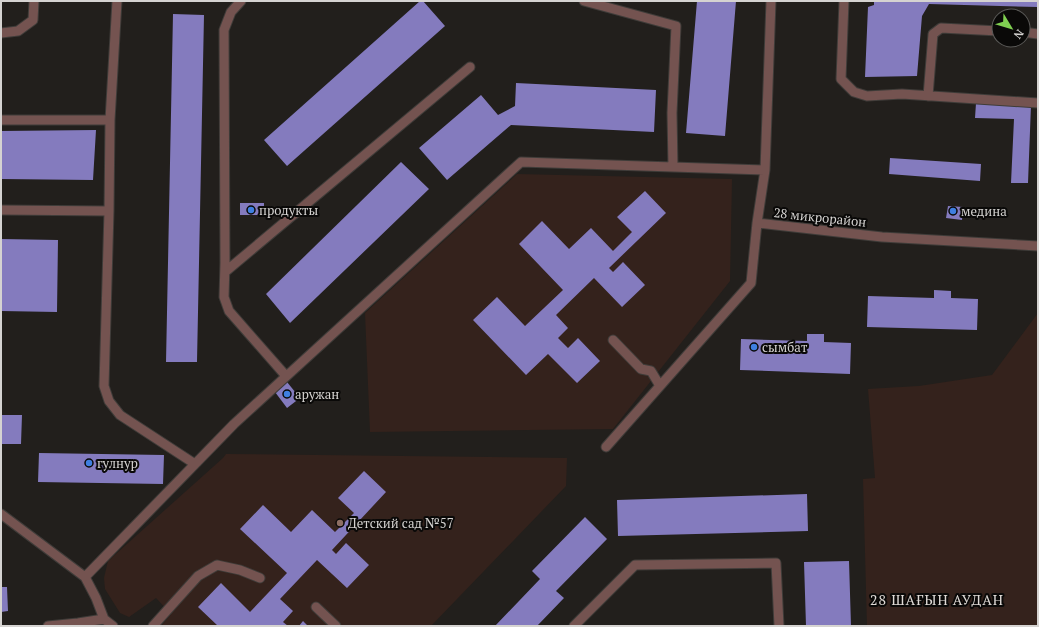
<svg xmlns="http://www.w3.org/2000/svg" width="1039" height="627" font-family="'PT Serif',serif">
  <style>
    .education { fill: #34221c }
    .building { fill: #847bbe }
    .lines { fill: none; stroke-linecap: round; stroke-linejoin: round }
    .lane-casing { stroke: #3f3c39; stroke-width: 11 }
    .lane { stroke: #745350; stroke-width: 9 }
    .shop-dot { fill: #3f7fe0; stroke: #0a0908; stroke-width: 1.5 }
    .education-dot { fill: #8d6e63; stroke: #0a0908; stroke-width: 1.5 }
    .labels { text-anchor: middle; stroke-width: 4; stroke-linejoin: round; paint-order: stroke }
    .poi-label { font-size: 13px; fill: #d5d3d1; stroke: #0a0908; text-anchor: start }
    .street-label { font-size: 13px; fill: #d5d3d1; stroke: #0a0908 }
    .neighbourhood-label { font-size: 14px; letter-spacing: 1px; fill: #e0dbd7; stroke: #0a0908 }
  </style>
  <rect width="100%" height="100%" fill="#221f1c"/>
  <path class="education" d="M 517,174 L 732,179 L 730,281 L 613,429 L 370,432 L 365,313 Z
    M 1038,313 L 1038,626 L 867,626 L 863,479 L 875,478 L 868,389 L 919,386 L 992,375 Z
    M 226,454 L 567,458 L 566,486 L 431,626 L 161,626 L 171,614 L 156,598 L 129,617 L 120,613 L 105,589 L 104,578 L 108,561 L 223,458 Z"/>
  <path class="building" d="M 420,1 L 423,1 L 445,26 L 287,166 L 264,140 Z
    M 697,1 L 736,1 L 725,136 L 686,133 Z
    M 874,1 L 1038,1 L 1038,7 L 929,4 L 922,16 L 917,76 L 865,77 L 868,7 L 874,5 Z
    M 173,14 L 204,15 L 197,362 L 166,362 Z
    M 516,83 L 656,90 L 654,132 L 511,125 L 447,180 L 419,148 L 481,95 L 498,115 L 515,106 Z
    M 976,103 L 1031,105 L 1028,183 L 1011,183 L 1014,119 L 975,118 Z
    M 96,130 L 93,180 L 1,179 L 1,131 Z
    M 890,158 L 981,164 L 980,181 L 889,174 Z
    M 401,162 L 429,189 L 290,323 L 266,294 Z
    M 645,191 L 666,213 L 609,268 L 613,272 L 623,262 L 645,285 L 622,307 L 594,278 L 556,315 L 568,328 L 558,338 L 568,348 L 578,338 L 600,361 L 577,383 L 548,354 L 526,375 L 473,320 L 497,297 L 525,326 L 563,290 L 519,244 L 542,221 L 569,249 L 591,228 L 613,251 L 632,232 L 617,217 Z
    M 240,203 L 264,203 L 264,215 L 240,215 Z
    M 948,206 L 963,207 L 962,220 L 946,218 Z
    M 1,239 L 58,240 L 57,312 L 1,311 Z
    M 934,290 L 951,291 L 951,298 L 978,299 L 977,330 L 867,327 L 868,296 L 934,298 Z
    M 807,334 L 824,334 L 824,342 L 851,343 L 850,374 L 740,370 L 741,339 L 807,341 Z
    M 287,382 L 300,398 L 287,408 L 275,392 Z
    M 1,415 L 22,415 L 21,444 L 1,444 Z
    M 39,453 L 164,455 L 163,484 L 38,482 Z
    M 364,471 L 386,492 L 332,550 L 336,554 L 346,543 L 369,565 L 347,588 L 317,560 L 280,599 L 293,611 L 283,622 L 288,626 L 218,626 L 198,607 L 221,583 L 250,612 L 287,573 L 240,529 L 263,505 L 291,532 L 312,510 L 335,532 L 354,513 L 338,498 Z
    M 807,494 L 808,531 L 618,536 L 617,500 Z
    M 585,517 L 607,539 L 556,591 L 564,598 L 537,626 L 495,626 L 540,579 L 532,571 Z
    M 849,561 L 851,626 L 806,626 L 804,562 Z
    M 1,587 L 7,587 L 8,611 L 1,612 Z
    M 303,621 L 308,626 L 299,626 Z"/>
  <g class="lines">
    <defs>
      <path id="lane" d="M 117,1 L 110,120 L 109,211 L 104,386 L 109,401 L 120,415 L 195,464
        M 241,1 L 231,12 L 224,30 L 225,263 L 224,297 L 229,311 L 286,376
        M 584,1 L 676,26 L 672,113 L 673,167
        M 844,1 L 841,79 L 854,92 L 867,96 L 902,94 L 1038,103
        M 1023,32 L 1038,34
        M 1,33 L 18,31 L 33,20 L 34,1
        M 928,96 L 933,34 L 941,28 L 999,31
        M 1,120 L 110,120
        M 1,210 L 109,211
        M 757,223 L 765,170 L 771,1
        M 225,272 L 470,67
        M 613,340 L 641,369 L 651,371 L 660,386
        M 606,447 L 751,283 L 757,223 L 882,237 L 1038,246
        M 1,514 L 85,577 L 96,598 L 104,619 L 113,626
        M 85,577 L 234,424 L 521,162 L 765,170
        M 316,607 L 336,626
        M 48,626 L 78,623 L 104,619
        M 153,626 L 198,576 L 217,565 L 240,570 L 260,578
        M 574,626 L 635,565 L 776,563 L 779,626"/>
    </defs>
    <use href="#lane" class="lane-casing"/>
    <use href="#lane" class="lane"/>
  </g>
  <g class="shop-dot">
    <circle cx="251" cy="210" r="4"/>
    <circle cx="953" cy="211" r="4"/>
    <circle cx="754" cy="347" r="4"/>
    <circle cx="287" cy="394" r="4"/>
    <circle cx="89" cy="463" r="4"/>
  </g>
  <circle class="education-dot" cx="340" cy="523" r="4"/>
  <g class="labels">
    <g class="poi-label">
      <text x="259" y="215">продукты</text>
      <text x="961" y="216">медина</text>
      <text x="762" y="352">сымбат</text>
      <text x="295" y="399">аружан</text>
      <text x="97" y="468">гулнур</text>
      <text x="348" y="528">Детский сад №57</text>
    </g>
    <g class="street-label">
      <text transform="translate(820 217) rotate(6)" y="5">28 микрорайон</text>
    </g>
    <g class="neighbourhood-label">
      <text x="937" y="605">28 ШАҒЫН АУДАН</text>
    </g>
  </g>
  <rect width="1039" height="627" fill="none" stroke="#d5d3d1" stroke-width="4"/>
  <g transform="translate(1011 28) rotate(128)"><circle r="19" fill="#0a0908" stroke="#5b5a58"/>
  <path d="M0-3L7 15L0 10L-7 15Z" fill="#80d051"/>
  <text y="-6" font-size="11" font-weight="bold" text-anchor="middle" fill="#d5d3d1">N</text>
  </g>
</svg>
